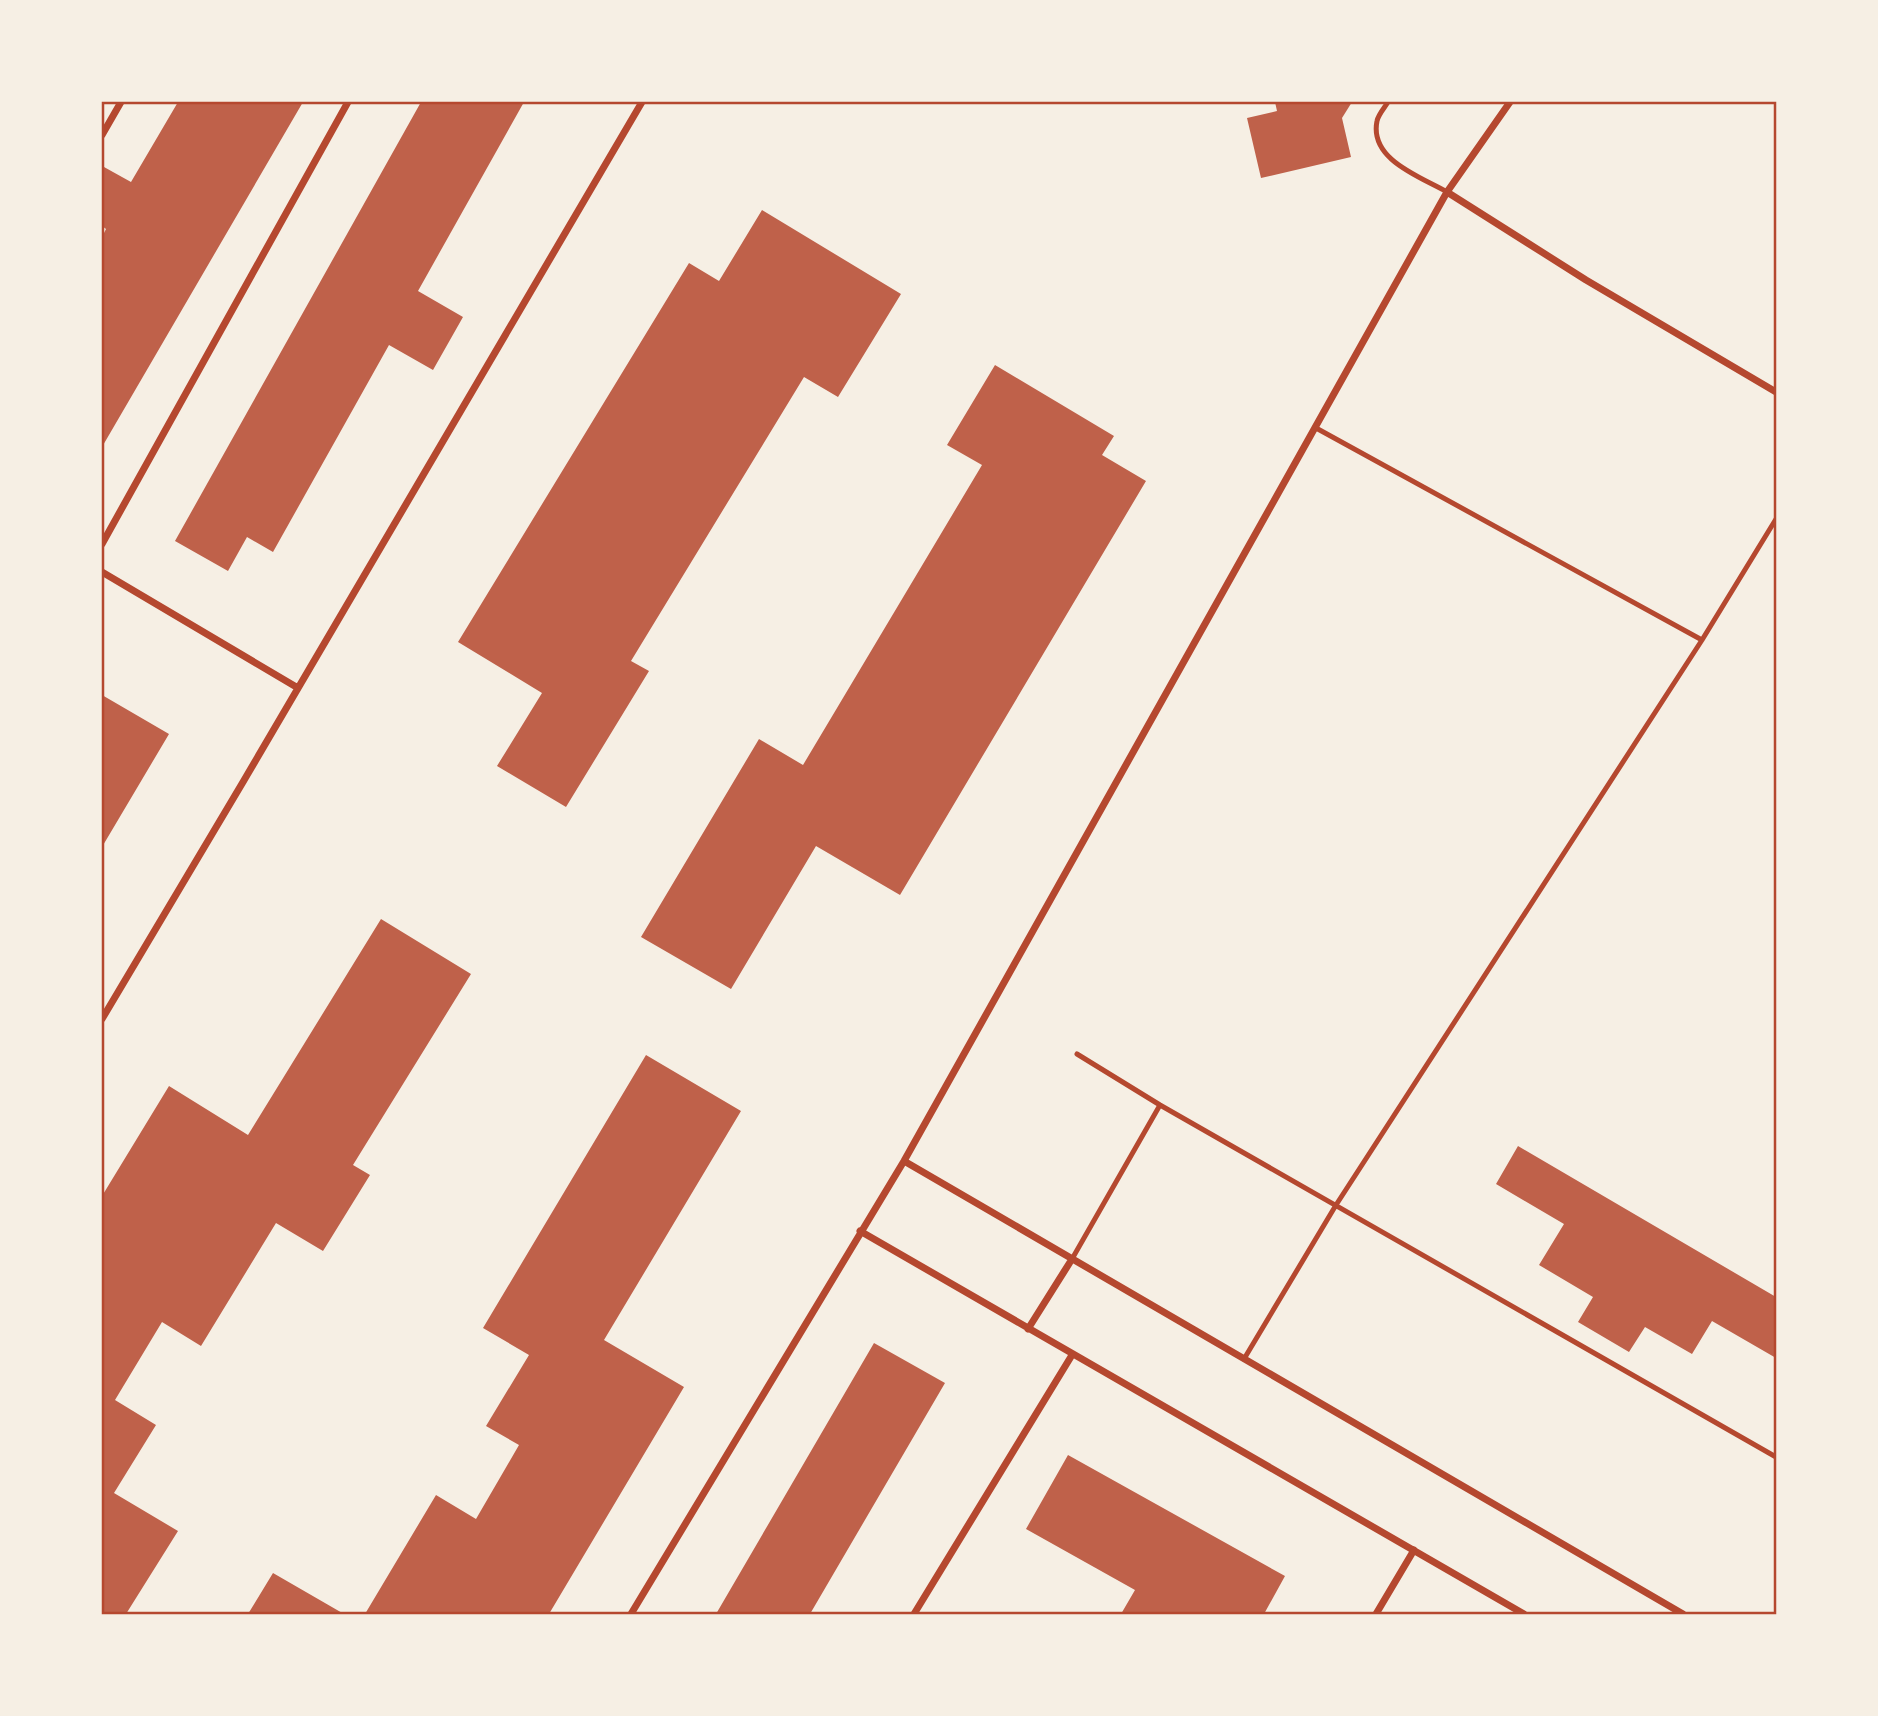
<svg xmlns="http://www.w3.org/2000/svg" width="1878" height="1716" font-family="'Fira Sans',sans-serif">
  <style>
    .building { fill: #bf614a }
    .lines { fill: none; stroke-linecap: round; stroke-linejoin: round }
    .service { stroke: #b5482f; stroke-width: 5 }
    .minor { stroke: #b5482f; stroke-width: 7 }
    .neatline { fill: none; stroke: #b5482f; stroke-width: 2.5 }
  </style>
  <rect width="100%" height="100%" fill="#f6efe4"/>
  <path class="building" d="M 178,102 L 303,102 L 102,447 L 102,237 L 106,229 L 102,226 L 102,172 L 104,167 L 131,182 Z
    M 421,102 L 524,102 L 418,291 L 463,317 L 433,370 L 389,345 L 273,552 L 247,537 L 228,571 L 175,541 Z
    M 1275,102 L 1352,102 L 1342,118 L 1351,157 L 1261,178 L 1247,118 L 1277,111 Z
    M 762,210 L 901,294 L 838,397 L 804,377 L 631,661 L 649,671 L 566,807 L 497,766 L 542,693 L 458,642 L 689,263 L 719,281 Z
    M 995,365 L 1114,436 L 1102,455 L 1146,481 L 900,895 L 816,846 L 731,989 L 641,937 L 759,739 L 803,765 L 982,465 L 947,445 Z
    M 102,695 L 169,734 L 102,847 Z
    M 381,919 L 471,974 L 353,1165 L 370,1175 L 323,1251 L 276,1223 L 201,1346 L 162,1322 L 115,1400 L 156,1425 L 114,1493 L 178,1531 L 126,1614 L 102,1614 L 102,1196 L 169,1086 L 248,1135 Z
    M 646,1055 L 741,1111 L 604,1340 L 684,1387 L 549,1614 L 365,1614 L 436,1495 L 476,1519 L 519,1445 L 486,1426 L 529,1355 L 483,1328 Z
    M 1518,1146 L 1776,1297 L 1776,1358 L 1712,1321 L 1692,1354 L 1645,1327 L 1629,1352 L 1578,1322 L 1593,1297 L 1539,1265 L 1564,1224 L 1496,1184 Z
    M 874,1343 L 945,1383 L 810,1614 L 716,1614 Z
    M 1068,1455 L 1285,1576 L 1264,1614 L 1121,1614 L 1135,1590 L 1026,1529 Z
    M 273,1573 L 344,1614 L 248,1614 Z"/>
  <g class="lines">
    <path class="service" d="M 1388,102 C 1385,107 1378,115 1377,121 C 1369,160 1421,177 1447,192
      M 1316,428 L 1702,640
      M 1077,1054 L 1160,1105 L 1776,1457
      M 1072,1259 L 1160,1105
      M 1244,1359 L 1336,1205 L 1702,640 L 1776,519"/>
    <path class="minor" d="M 102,135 L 121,102
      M 1447,192 L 1586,280 L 1776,392
      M 102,544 L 348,102
      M 102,572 L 298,688
      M 102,1019 L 243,782 L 642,102
      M 904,1161 L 1683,1614
      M 860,1231 L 1524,1614
      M 1028,1329 L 1072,1259
      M 631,1614 L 904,1161 L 1447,192 L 1510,102
      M 914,1614 L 1072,1355
      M 1376,1614 L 1414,1550"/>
  </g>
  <rect width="1878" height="1716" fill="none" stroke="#f6efe4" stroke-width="206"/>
  <rect x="103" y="103" width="1672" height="1510" class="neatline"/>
</svg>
